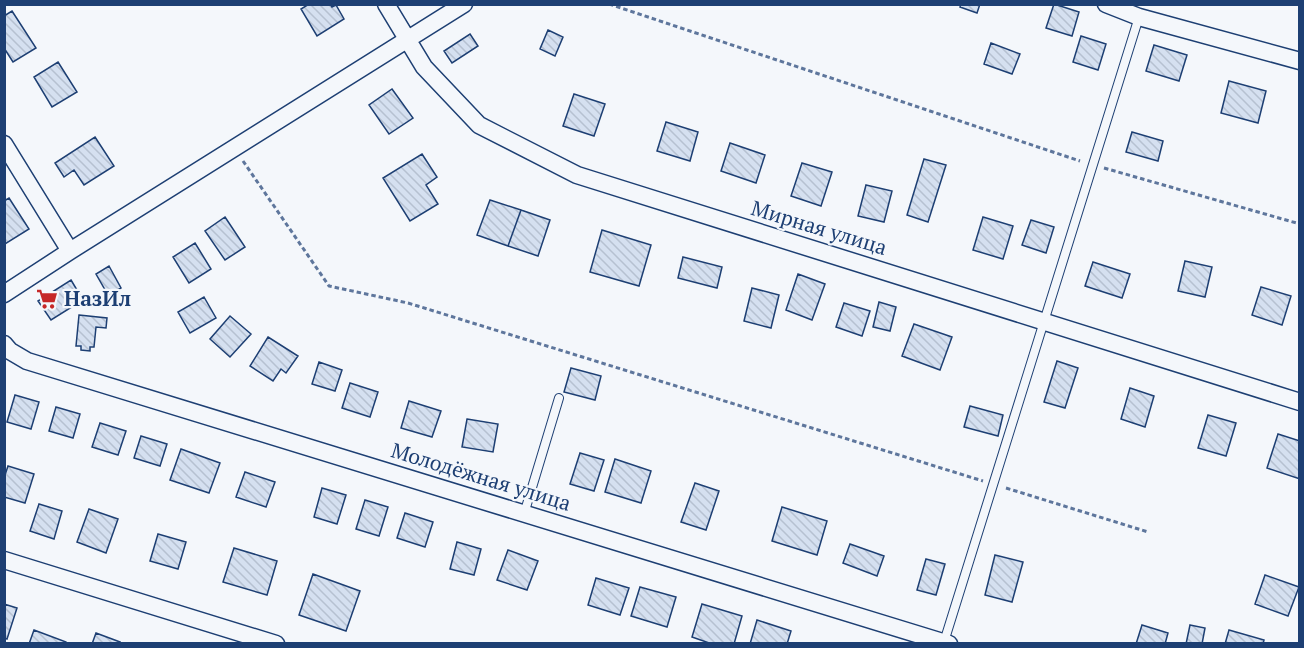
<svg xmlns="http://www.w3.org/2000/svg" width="1304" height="648" font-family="'PT Serif',serif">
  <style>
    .building { fill: url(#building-back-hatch); stroke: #1d3f73; stroke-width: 1.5 }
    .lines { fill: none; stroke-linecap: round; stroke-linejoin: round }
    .lane-casing { stroke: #1d3f73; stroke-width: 10 }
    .street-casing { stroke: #1d3f73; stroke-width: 19 }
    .path { stroke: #5e769c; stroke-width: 3; stroke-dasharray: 4.5 3; stroke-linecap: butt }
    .lane { stroke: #f4f7fb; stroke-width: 8 }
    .street { stroke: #f4f7fb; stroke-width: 16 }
    .labels { text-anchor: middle; stroke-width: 4.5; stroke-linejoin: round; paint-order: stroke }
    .street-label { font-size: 21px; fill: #1d3f73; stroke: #f4f7fb }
    .poi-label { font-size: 21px; font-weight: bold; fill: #1d3f73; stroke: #f4f7fb; text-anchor: start }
  </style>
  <defs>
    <pattern id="building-back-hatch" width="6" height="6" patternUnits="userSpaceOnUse" patternTransform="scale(1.5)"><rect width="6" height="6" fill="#d5e0f0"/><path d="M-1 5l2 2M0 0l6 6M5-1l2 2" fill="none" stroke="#b6c1d1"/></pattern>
  </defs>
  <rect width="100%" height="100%" fill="#f4f7fb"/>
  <path class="building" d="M 309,4 L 330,4 L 332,7 L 336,5 L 344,19 L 317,36 L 301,9 Z
    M 961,4 L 980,4 L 977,13 L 960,7 Z
    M 1054,4 L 1079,12 L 1072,36 L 1046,28 Z
    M 12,11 L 36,48 L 13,62 L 4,48 L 4,16 Z
    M 548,30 L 563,37 L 555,56 L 540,49 Z
    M 470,34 L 478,46 L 452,63 L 444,51 Z
    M 1081,36 L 1106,44 L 1098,70 L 1073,62 Z
    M 991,43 L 1020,54 L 1012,74 L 984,64 Z
    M 1154,45 L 1187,55 L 1179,81 L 1146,71 Z
    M 58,62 L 77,92 L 52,107 L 34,77 Z
    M 1229,81 L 1266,91 L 1258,123 L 1221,113 Z
    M 392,89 L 413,118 L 389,134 L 369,105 Z
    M 574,94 L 605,104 L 594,136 L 563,126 Z
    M 666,122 L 698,132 L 690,161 L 657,151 Z
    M 1132,132 L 1163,141 L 1158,161 L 1126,152 Z
    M 95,137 L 114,166 L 84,185 L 74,170 L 64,177 L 55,163 Z
    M 730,143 L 765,155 L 756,183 L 721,171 Z
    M 422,154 L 437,177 L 426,185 L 438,204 L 410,221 L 383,178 Z
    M 924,159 L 946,165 L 928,222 L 907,215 Z
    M 802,163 L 832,172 L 821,206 L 791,196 Z
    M 866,185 L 892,191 L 884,222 L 858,216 Z
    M 9,198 L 29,229 L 5,244 L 4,201 Z
    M 490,200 L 521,210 L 508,246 L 477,235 Z
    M 521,210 L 550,220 L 538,256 L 508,246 Z
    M 225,217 L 245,247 L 225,260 L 205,231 Z
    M 983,217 L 1013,226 L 1003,259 L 973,250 Z
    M 1031,220 L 1054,227 L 1046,253 L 1022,245 Z
    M 602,230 L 651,245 L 639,286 L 590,272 Z
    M 195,243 L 211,269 L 189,283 L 173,257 Z
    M 683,257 L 722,267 L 717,288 L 678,278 Z
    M 1185,261 L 1212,267 L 1205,297 L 1178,291 Z
    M 1093,262 L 1130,274 L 1122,298 L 1085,286 Z
    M 109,266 L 121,288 L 108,295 L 96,274 Z
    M 798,274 L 825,284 L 812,320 L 786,310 Z
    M 71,280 L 83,300 L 51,320 L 38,301 Z
    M 1261,287 L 1291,296 L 1282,325 L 1252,315 Z
    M 752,288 L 779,295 L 771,328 L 744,321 Z
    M 204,297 L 216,318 L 190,333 L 178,312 Z
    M 879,302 L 896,307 L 890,331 L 873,327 Z
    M 844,303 L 870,311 L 862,336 L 836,327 Z
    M 79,315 L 107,318 L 106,328 L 96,327 L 94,347 L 90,347 L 90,351 L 81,350 L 81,346 L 76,346 Z
    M 230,316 L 251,334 L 230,357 L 210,339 Z
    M 914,324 L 952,337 L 940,370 L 902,356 Z
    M 268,337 L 298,356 L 286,373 L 281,369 L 273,381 L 250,366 Z
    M 1057,361 L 1078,368 L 1065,408 L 1044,402 Z
    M 319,362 L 342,370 L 335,391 L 312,384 Z
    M 571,368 L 601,376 L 595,400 L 564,392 Z
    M 350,383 L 378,392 L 370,417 L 342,408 Z
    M 1130,388 L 1154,396 L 1145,427 L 1121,419 Z
    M 15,395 L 39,402 L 31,429 L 7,422 Z
    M 409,401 L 441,411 L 432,437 L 401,428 Z
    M 970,406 L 1003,415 L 998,436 L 964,427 Z
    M 56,407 L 80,414 L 73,438 L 49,431 Z
    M 1208,415 L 1236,423 L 1226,456 L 1198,448 Z
    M 467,419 L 498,424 L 493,452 L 462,447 Z
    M 100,423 L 126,431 L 118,455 L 92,447 Z
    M 1278,434 L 1300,441 L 1300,479 L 1267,468 Z
    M 141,436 L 167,444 L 160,466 L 134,458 Z
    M 181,449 L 220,463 L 209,493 L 170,480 Z
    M 580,453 L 604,460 L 594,491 L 570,484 Z
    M 615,459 L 651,471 L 641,503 L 605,492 Z
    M 8,466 L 34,474 L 25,503 L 4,497 L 4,478 Z
    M 245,472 L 275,482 L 266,507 L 236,497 Z
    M 695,483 L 719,491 L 706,530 L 681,522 Z
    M 322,488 L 346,495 L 337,524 L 314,517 Z
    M 365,500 L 388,507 L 379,536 L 356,529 Z
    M 39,504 L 62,511 L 54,539 L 30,531 Z
    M 782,507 L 827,521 L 817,555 L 772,541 Z
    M 89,509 L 118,519 L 106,553 L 77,542 Z
    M 405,513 L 433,522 L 425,547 L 397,538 Z
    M 158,534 L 186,542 L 178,569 L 150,561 Z
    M 457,542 L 481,549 L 474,575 L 450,569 Z
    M 850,544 L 884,556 L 877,576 L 843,563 Z
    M 234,548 L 277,561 L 267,595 L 223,582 Z
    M 508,550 L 538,561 L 527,590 L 497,580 Z
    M 995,555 L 1023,562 L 1012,602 L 985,595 Z
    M 926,559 L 945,564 L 936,595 L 917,590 Z
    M 313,574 L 360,591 L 346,631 L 299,615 Z
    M 1265,575 L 1299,587 L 1288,616 L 1255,604 Z
    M 596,578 L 629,588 L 620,615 L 588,605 Z
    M 640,587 L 676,597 L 667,627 L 631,616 Z
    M 4,604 L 17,608 L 7,639 L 4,638 Z
    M 702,604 L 742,616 L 734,644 L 712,644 L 692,637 Z
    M 757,620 L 791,631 L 787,644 L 750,644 Z
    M 1142,625 L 1168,633 L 1165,644 L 1136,644 Z
    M 1190,625 L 1205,628 L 1202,644 L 1186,644 Z
    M 34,630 L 66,642 L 66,644 L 29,644 Z
    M 1229,630 L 1264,640 L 1263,644 L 1225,644 Z
    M 96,633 L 120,642 L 119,644 L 92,644 Z"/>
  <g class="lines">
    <defs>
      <path id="lane" d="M 524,514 L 559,398
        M 944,642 L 1139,17"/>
      <path id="street" d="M 386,4 L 424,67 L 479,125 L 577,175 L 1300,402
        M 1106,4 L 1139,17 L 1300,61
        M 4,144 L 70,251
        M 4,294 L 70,251 L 464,4
        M 4,344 L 10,351 L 27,361 L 949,644
        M 4,560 L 276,644"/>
    </defs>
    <use href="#lane" class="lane-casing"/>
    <use href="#street" class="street-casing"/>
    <path class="path" d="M 609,4 L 1080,161
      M 243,161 L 329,286 L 408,303 L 983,481
      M 1104,168 L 1300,224
      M 1006,488 L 1148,532"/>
    <use href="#lane" class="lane"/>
    <use href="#street" class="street"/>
  </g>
  <defs>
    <symbol id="supermarket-bare" viewBox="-9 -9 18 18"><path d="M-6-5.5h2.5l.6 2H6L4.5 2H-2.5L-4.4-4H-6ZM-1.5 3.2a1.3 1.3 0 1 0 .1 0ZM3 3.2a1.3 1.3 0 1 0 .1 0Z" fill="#c62828" stroke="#f4f7fb" stroke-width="2.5" paint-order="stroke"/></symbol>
  </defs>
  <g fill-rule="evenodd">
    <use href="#supermarket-bare" x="32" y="284" width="30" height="30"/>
  </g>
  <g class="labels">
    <g class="street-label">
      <text transform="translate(819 228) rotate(17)" y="7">Мирная улица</text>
      <text transform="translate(481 477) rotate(17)" y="7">Молодёжная улица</text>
    </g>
    <g class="poi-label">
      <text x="64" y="306">НазИл</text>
    </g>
  </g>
  <rect width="1304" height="648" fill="none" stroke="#1d3f73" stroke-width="12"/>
</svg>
